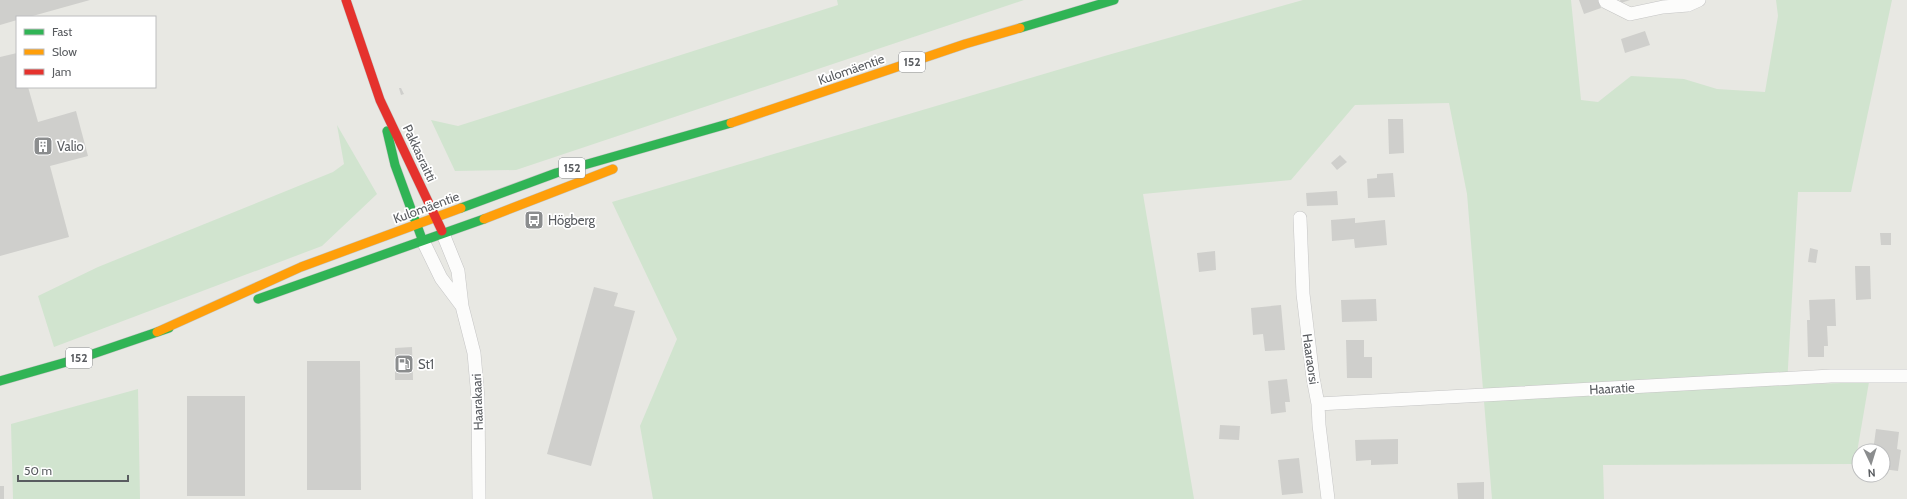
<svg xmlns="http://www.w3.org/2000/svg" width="1907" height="499" font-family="Cabin,sans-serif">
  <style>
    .green { fill: #d1e4cf }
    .building { fill: #cfcfcc }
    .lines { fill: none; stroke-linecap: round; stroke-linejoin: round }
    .street-casing { stroke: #c5c5c5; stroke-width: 14 }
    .fast-casing { stroke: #c4c5c3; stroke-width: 10 }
    .slow-casing { stroke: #c4c5c3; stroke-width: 10 }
    .jam-casing { stroke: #c4c5c3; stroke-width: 10 }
    .street { stroke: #fcfcfb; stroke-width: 13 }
    .fast { stroke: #30b455; stroke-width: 9 }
    .slow { stroke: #ff9f0a; stroke-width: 9 }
    .jam { stroke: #e5322d; stroke-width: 9 }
    .labels { text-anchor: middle; stroke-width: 3.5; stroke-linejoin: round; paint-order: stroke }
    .shield { fill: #fff; stroke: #8b8d90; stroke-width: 1 }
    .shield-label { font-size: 12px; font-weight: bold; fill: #595c60 }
    .street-label { font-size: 13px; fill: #595c60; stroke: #fff }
    .poi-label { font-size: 13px; fill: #595c60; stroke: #fff; text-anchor: start }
  </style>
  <rect width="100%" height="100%" fill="#e8e8e3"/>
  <path class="green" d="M 837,0 L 1024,0 L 516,170 L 455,171 L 431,120 L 458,126 L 838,5 Z
    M 1303,0 L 1571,0 L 1581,100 L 1598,102 L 1631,76 L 1684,79 L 1717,89 L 1765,92 L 1778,16 L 1776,0 L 1892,0 L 1851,192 L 1798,192 L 1787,385 L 1869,382 L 1855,464 L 1603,465 L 1604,499 L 1492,499 L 1467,194 L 1449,103 L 1355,105 L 1291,180 L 1143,194 L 1194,499 L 653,499 L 640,426 L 677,339 L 612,202 L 1108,55 Z
    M 337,125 L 377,194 L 322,246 L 54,347 L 38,296 L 98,267 L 333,172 L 344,164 Z
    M 138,389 L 140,499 L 13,499 L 11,424 Z"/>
  <path class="building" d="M 0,0 L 90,0 L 29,17 L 17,17 L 17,20 L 0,25 Z
    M 1579,0 L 1598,0 L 1601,8 L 1584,14 Z
    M 1620,0 L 1630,0 L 1621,3 Z
    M 1645,31 L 1650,45 L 1625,53 L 1621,39 Z
    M 17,53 L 17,87 L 28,87 L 38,122 L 76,111 L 88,156 L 50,166 L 69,237 L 0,256 L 0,57 Z
    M 399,88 L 401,88 L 404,94 L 401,95 Z
    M 1388,119 L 1403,119 L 1404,153 L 1389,154 Z
    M 1340,155 L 1347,162 L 1337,170 L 1331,163 Z
    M 1393,173 L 1395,197 L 1368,198 L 1367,179 L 1377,178 L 1377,174 Z
    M 1337,191 L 1338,205 L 1307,206 L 1306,193 Z
    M 1355,218 L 1355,223 L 1385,220 L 1387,245 L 1355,248 L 1354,239 L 1332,241 L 1331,220 Z
    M 538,222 L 539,225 L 532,227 L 532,225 Z
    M 1880,233 L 1891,233 L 1891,245 L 1881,245 Z
    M 1810,248 L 1818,250 L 1816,263 L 1808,262 Z
    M 1215,251 L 1216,270 L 1199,272 L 1197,253 Z
    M 1855,266 L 1870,266 L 1871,299 L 1856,300 Z
    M 594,287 L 618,293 L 614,306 L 635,311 L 591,466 L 547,454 Z
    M 1376,299 L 1377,321 L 1342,322 L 1341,300 Z
    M 1835,299 L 1836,326 L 1827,326 L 1828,346 L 1824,346 L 1824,357 L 1808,357 L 1807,320 L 1810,320 L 1809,300 Z
    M 1281,305 L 1285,350 L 1265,351 L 1263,334 L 1253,335 L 1251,308 Z
    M 1346,340 L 1364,340 L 1364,357 L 1372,357 L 1372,378 L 1347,378 Z
    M 412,347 L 413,380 L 395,380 L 395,348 Z
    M 307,361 L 360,361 L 361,490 L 307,490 Z
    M 1287,379 L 1290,402 L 1285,402 L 1286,412 L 1271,414 L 1268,381 Z
    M 187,396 L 245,396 L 245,496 L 187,496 Z
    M 1220,425 L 1240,426 L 1239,440 L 1219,439 Z
    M 1876,429 L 1899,432 L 1897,449 L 1901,450 L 1898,471 L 1883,469 L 1883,451 L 1873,451 Z
    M 1398,439 L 1398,464 L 1371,465 L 1371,460 L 1356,461 L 1355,440 Z
    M 1299,458 L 1303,493 L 1282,495 L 1278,460 Z
    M 1484,482 L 1484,499 L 1458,499 L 1457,483 Z
    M 0,486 L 4,486 L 4,499 L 0,499 Z"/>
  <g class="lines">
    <defs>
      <path id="street" d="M 1605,0 L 1606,2 L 1630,14 L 1663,7 L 1688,5 L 1699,0
        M 1300,218 L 1303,294 L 1313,378 L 1318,404 L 1319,425 L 1328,499
        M 443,234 L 458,271 L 462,306 L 474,353 L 478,398 L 479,499
        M 423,241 L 441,278 L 462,306
        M 1318,404 L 1831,376 L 1907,376"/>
      <path id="fast" d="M 1020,28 L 1114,0
        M 387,131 L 395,165 L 422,239
        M 461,208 L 556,173 L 731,123
        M 258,299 L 484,219
        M 0,381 L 84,357 L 169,328"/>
      <path id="slow" d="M 731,123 L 965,44 L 1020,28
        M 484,219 L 613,169
        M 157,332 L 301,267 L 461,208"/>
      <path id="jam" d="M 346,0 L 380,100 L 442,231"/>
    </defs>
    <use href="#street" class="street-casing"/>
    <use href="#fast" class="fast-casing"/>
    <use href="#slow" class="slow-casing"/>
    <use href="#jam" class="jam-casing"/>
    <use href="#street" class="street"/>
    <use href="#fast" class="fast"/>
    <use href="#slow" class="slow"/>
    <use href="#jam" class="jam"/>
  </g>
  <defs>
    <symbol id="building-square" viewBox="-11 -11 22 22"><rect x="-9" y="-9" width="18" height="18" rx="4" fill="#8b8d8e" stroke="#fff"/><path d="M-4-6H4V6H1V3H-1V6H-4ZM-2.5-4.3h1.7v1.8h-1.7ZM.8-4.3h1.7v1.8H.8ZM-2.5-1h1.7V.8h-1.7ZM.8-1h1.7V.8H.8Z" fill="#fff"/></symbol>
    <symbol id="bus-square" viewBox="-11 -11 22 22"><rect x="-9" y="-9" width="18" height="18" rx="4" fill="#8b8d8e" stroke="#fff"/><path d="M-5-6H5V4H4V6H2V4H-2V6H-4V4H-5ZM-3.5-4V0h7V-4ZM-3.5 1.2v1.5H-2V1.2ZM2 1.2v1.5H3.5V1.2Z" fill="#fff"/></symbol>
    <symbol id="fuel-square" viewBox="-11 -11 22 22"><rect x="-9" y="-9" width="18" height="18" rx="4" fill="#8b8d8e" stroke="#fff"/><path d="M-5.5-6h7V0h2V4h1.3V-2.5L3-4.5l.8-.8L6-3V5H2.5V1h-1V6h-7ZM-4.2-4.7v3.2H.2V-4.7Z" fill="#fff"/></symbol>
  </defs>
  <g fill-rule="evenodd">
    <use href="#building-square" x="32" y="135" width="22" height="22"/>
    <use href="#bus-square" x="523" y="209" width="22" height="22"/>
    <use href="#fuel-square" x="393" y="353" width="22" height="22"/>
  </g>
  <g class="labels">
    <g class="shield">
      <rect x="899" y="52" width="26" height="20" rx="3"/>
      <rect x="559" y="158" width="26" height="20" rx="3"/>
      <rect x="66" y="348" width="26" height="20" rx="3"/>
    </g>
    <g class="shield-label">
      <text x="912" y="66">152</text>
      <text x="572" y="172">152</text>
      <text x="79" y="362">152</text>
    </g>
    <g class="street-label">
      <text transform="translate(851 69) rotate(-19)" y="5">Kulomäentie</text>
      <text transform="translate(420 153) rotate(65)" y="5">Pakkasraitti</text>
      <text transform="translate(426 207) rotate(-20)" y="5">Kulomäentie</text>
      <text transform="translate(1311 359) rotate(82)" y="5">Haaraorsi</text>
      <text transform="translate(1612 388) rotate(-3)" y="5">Haaratie</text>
      <text transform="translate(477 402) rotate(-92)" y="5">Haarakaari</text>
    </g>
    <g class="poi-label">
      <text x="57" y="151">Valio</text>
      <text x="548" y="225">Högberg</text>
      <text x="418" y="369">St1</text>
    </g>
  </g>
  <rect x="16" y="16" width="140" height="72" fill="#ffffff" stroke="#bdbebf"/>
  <rect x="24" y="29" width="20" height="6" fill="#30b455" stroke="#bdbebf"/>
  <text x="52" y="36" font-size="12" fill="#595c60">Fast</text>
  <rect x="24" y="49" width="20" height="6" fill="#ff9f0a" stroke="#bdbebf"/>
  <text x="52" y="56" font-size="12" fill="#595c60">Slow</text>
  <rect x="24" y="69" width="20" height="6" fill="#e5322d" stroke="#bdbebf"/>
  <text x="52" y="76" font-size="12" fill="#595c60">Jam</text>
  <g transform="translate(1871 463) rotate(176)"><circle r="19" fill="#ffffff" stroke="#bdbebf"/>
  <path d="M0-3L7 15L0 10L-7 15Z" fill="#8b8d8e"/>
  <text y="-6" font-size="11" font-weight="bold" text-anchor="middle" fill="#595c60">N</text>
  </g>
  <path d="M18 475v6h110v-6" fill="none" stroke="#595c60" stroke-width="2"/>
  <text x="24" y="475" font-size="12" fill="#595c60" stroke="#ffffff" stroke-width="3" paint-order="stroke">50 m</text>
</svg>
